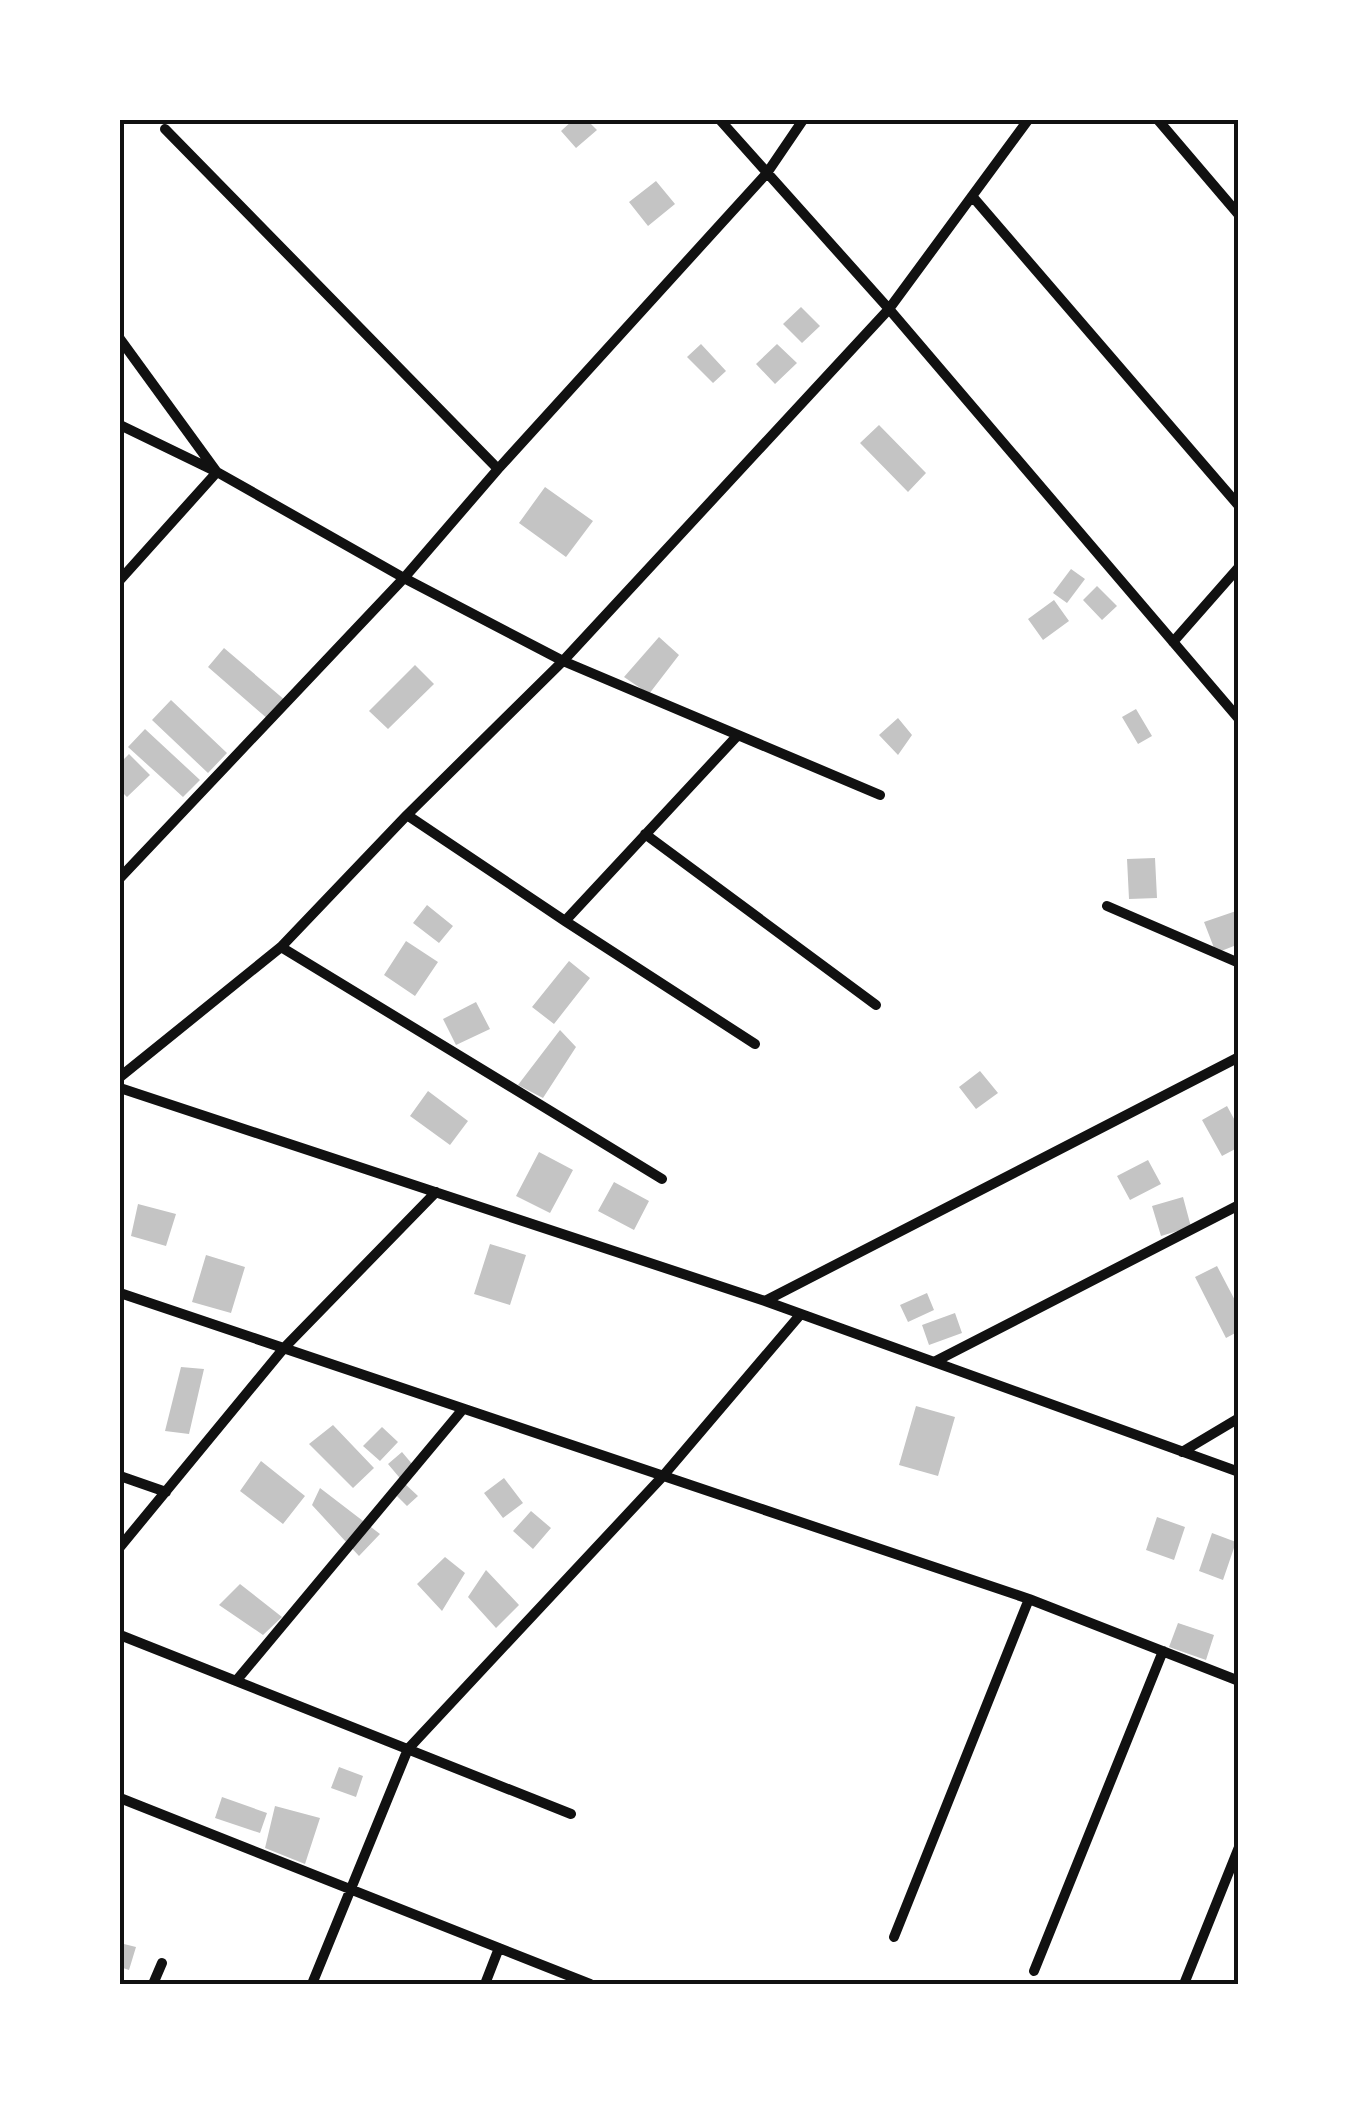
<svg xmlns="http://www.w3.org/2000/svg" width="1359" height="2104" font-family="'Work Sans',sans-serif">
  <style>
    .building { fill: #c4c4c4 }
    .lines { fill: none; stroke-linecap: round; stroke-linejoin: round }
    .minor { stroke: #111; stroke-width: 10 }
    .neatline { fill: none; stroke: #111; stroke-width: 4 }
  </style>
  <rect width="100%" height="100%" fill="#fff"/>
  <path class="building" d="M 573,120 L 587,120 L 597,130 L 576,148 L 561,131 Z
    M 656,181 L 675,204 L 648,226 L 629,202 Z
    M 801,307 L 820,326 L 802,343 L 783,324 Z
    M 701,344 L 726,371 L 713,383 L 687,357 Z
    M 777,344 L 797,363 L 775,384 L 756,364 Z
    M 879,425 L 926,473 L 908,492 L 860,443 Z
    M 545,487 L 593,521 L 566,557 L 519,523 Z
    M 1071,569 L 1085,579 L 1067,603 L 1053,593 Z
    M 1097,586 L 1117,606 L 1102,620 L 1083,600 Z
    M 1054,600 L 1069,621 L 1043,640 L 1028,619 Z
    M 659,637 L 679,655 L 649,694 L 624,677 Z
    M 224,648 L 286,701 L 269,720 L 208,667 Z
    M 415,665 L 434,684 L 388,729 L 369,711 Z
    M 171,700 L 227,753 L 208,773 L 152,720 Z
    M 1136,709 L 1152,736 L 1138,744 L 1122,717 Z
    M 898,718 L 912,735 L 898,755 L 879,735 Z
    M 145,729 L 200,780 L 183,797 L 128,747 Z
    M 129,754 L 150,775 L 127,797 L 120,790 L 120,763 Z
    M 1155,858 L 1157,898 L 1129,899 L 1127,859 Z
    M 427,905 L 453,926 L 439,943 L 413,923 Z
    M 1239,910 L 1239,944 L 1216,953 L 1204,922 Z
    M 406,941 L 438,962 L 415,996 L 384,975 Z
    M 569,961 L 590,978 L 554,1024 L 532,1007 Z
    M 476,1002 L 490,1029 L 456,1045 L 443,1019 Z
    M 560,1030 L 576,1047 L 543,1098 L 518,1085 Z
    M 980,1071 L 998,1093 L 976,1109 L 959,1087 Z
    M 428,1091 L 468,1121 L 450,1145 L 410,1116 Z
    M 1227,1106 L 1239,1128 L 1239,1147 L 1222,1156 L 1202,1120 Z
    M 539,1152 L 573,1170 L 550,1213 L 516,1196 Z
    M 1148,1160 L 1161,1184 L 1130,1200 L 1117,1176 Z
    M 614,1182 L 649,1201 L 634,1230 L 598,1211 Z
    M 1183,1197 L 1191,1227 L 1161,1236 L 1152,1206 Z
    M 138,1204 L 176,1214 L 166,1246 L 131,1236 Z
    M 490,1244 L 526,1255 L 510,1305 L 474,1294 Z
    M 206,1255 L 245,1267 L 231,1313 L 192,1302 Z
    M 1217,1266 L 1239,1308 L 1239,1331 L 1226,1338 L 1195,1277 Z
    M 927,1293 L 934,1310 L 908,1322 L 900,1305 Z
    M 955,1313 L 962,1333 L 929,1345 L 922,1325 Z
    M 181,1367 L 204,1369 L 189,1434 L 165,1431 Z
    M 916,1406 L 955,1417 L 938,1476 L 899,1465 Z
    M 333,1425 L 374,1468 L 353,1488 L 309,1444 Z
    M 382,1427 L 398,1442 L 380,1461 L 363,1446 Z
    M 402,1452 L 418,1471 L 404,1483 L 388,1464 Z
    M 261,1461 L 305,1496 L 283,1524 L 240,1491 Z
    M 504,1478 L 523,1503 L 503,1518 L 484,1493 Z
    M 404,1483 L 418,1496 L 407,1506 L 394,1493 Z
    M 320,1488 L 380,1534 L 359,1556 L 312,1505 Z
    M 531,1511 L 551,1528 L 533,1549 L 513,1531 Z
    M 1157,1517 L 1185,1527 L 1174,1560 L 1146,1550 Z
    M 1212,1533 L 1236,1542 L 1223,1580 L 1199,1571 Z
    M 445,1557 L 465,1573 L 442,1611 L 417,1584 Z
    M 486,1570 L 519,1605 L 496,1628 L 468,1597 Z
    M 240,1584 L 282,1617 L 263,1635 L 219,1605 Z
    M 1178,1623 L 1214,1635 L 1206,1660 L 1169,1647 Z
    M 339,1767 L 363,1776 L 356,1797 L 331,1788 Z
    M 222,1797 L 267,1813 L 260,1833 L 215,1818 Z
    M 275,1806 L 320,1818 L 305,1864 L 265,1848 Z
    M 120,1943 L 136,1947 L 129,1970 L 120,1967 Z"/>
  <g class="lines">
    <path class="minor" d="M 720,120 L 889,309 L 1239,719
      M 1158,120 L 1239,215
      M 165,129 L 498,469
      M 972,196 L 1239,506
      M 120,339 L 216,471
      M 120,425 L 217,472 L 404,578 L 563,661 L 880,795
      M 120,580 L 217,472
      M 1173,642 L 1239,567
      M 407,815 L 565,921 L 755,1044
      M 645,834 L 876,1005
      M 120,878 L 404,578 L 498,469 L 767,173 L 803,120
      M 1107,906 L 1239,963
      M 565,921 L 738,735
      M 281,947 L 662,1179
      M 120,1077 L 281,947 L 407,815 L 563,661 L 889,309 L 1028,120
      M 120,1088 L 765,1301 L 1239,1472
      M 120,1293 L 1029,1599 L 1239,1681
      M 765,1301 L 1239,1057
      M 934,1362 L 1239,1205
      M 1182,1452 L 1239,1418
      M 120,1476 L 166,1492
      M 120,1547 L 284,1348 L 436,1192
      M 120,1635 L 571,1814
      M 236,1681 L 463,1409
      M 120,1798 L 590,1984
      M 894,1937 L 1029,1599
      M 1034,1971 L 1163,1651
      M 153,1984 L 162,1963
      M 312,1984 L 408,1749 L 663,1476 L 800,1315
      M 485,1984 L 499,1948
      M 1184,1984 L 1239,1847"/>
  </g>
  <rect width="1359" height="2104" fill="none" stroke="#ffffff" stroke-width="245"/>
  <rect x="122" y="122" width="1114" height="1860" class="neatline"/>
</svg>
